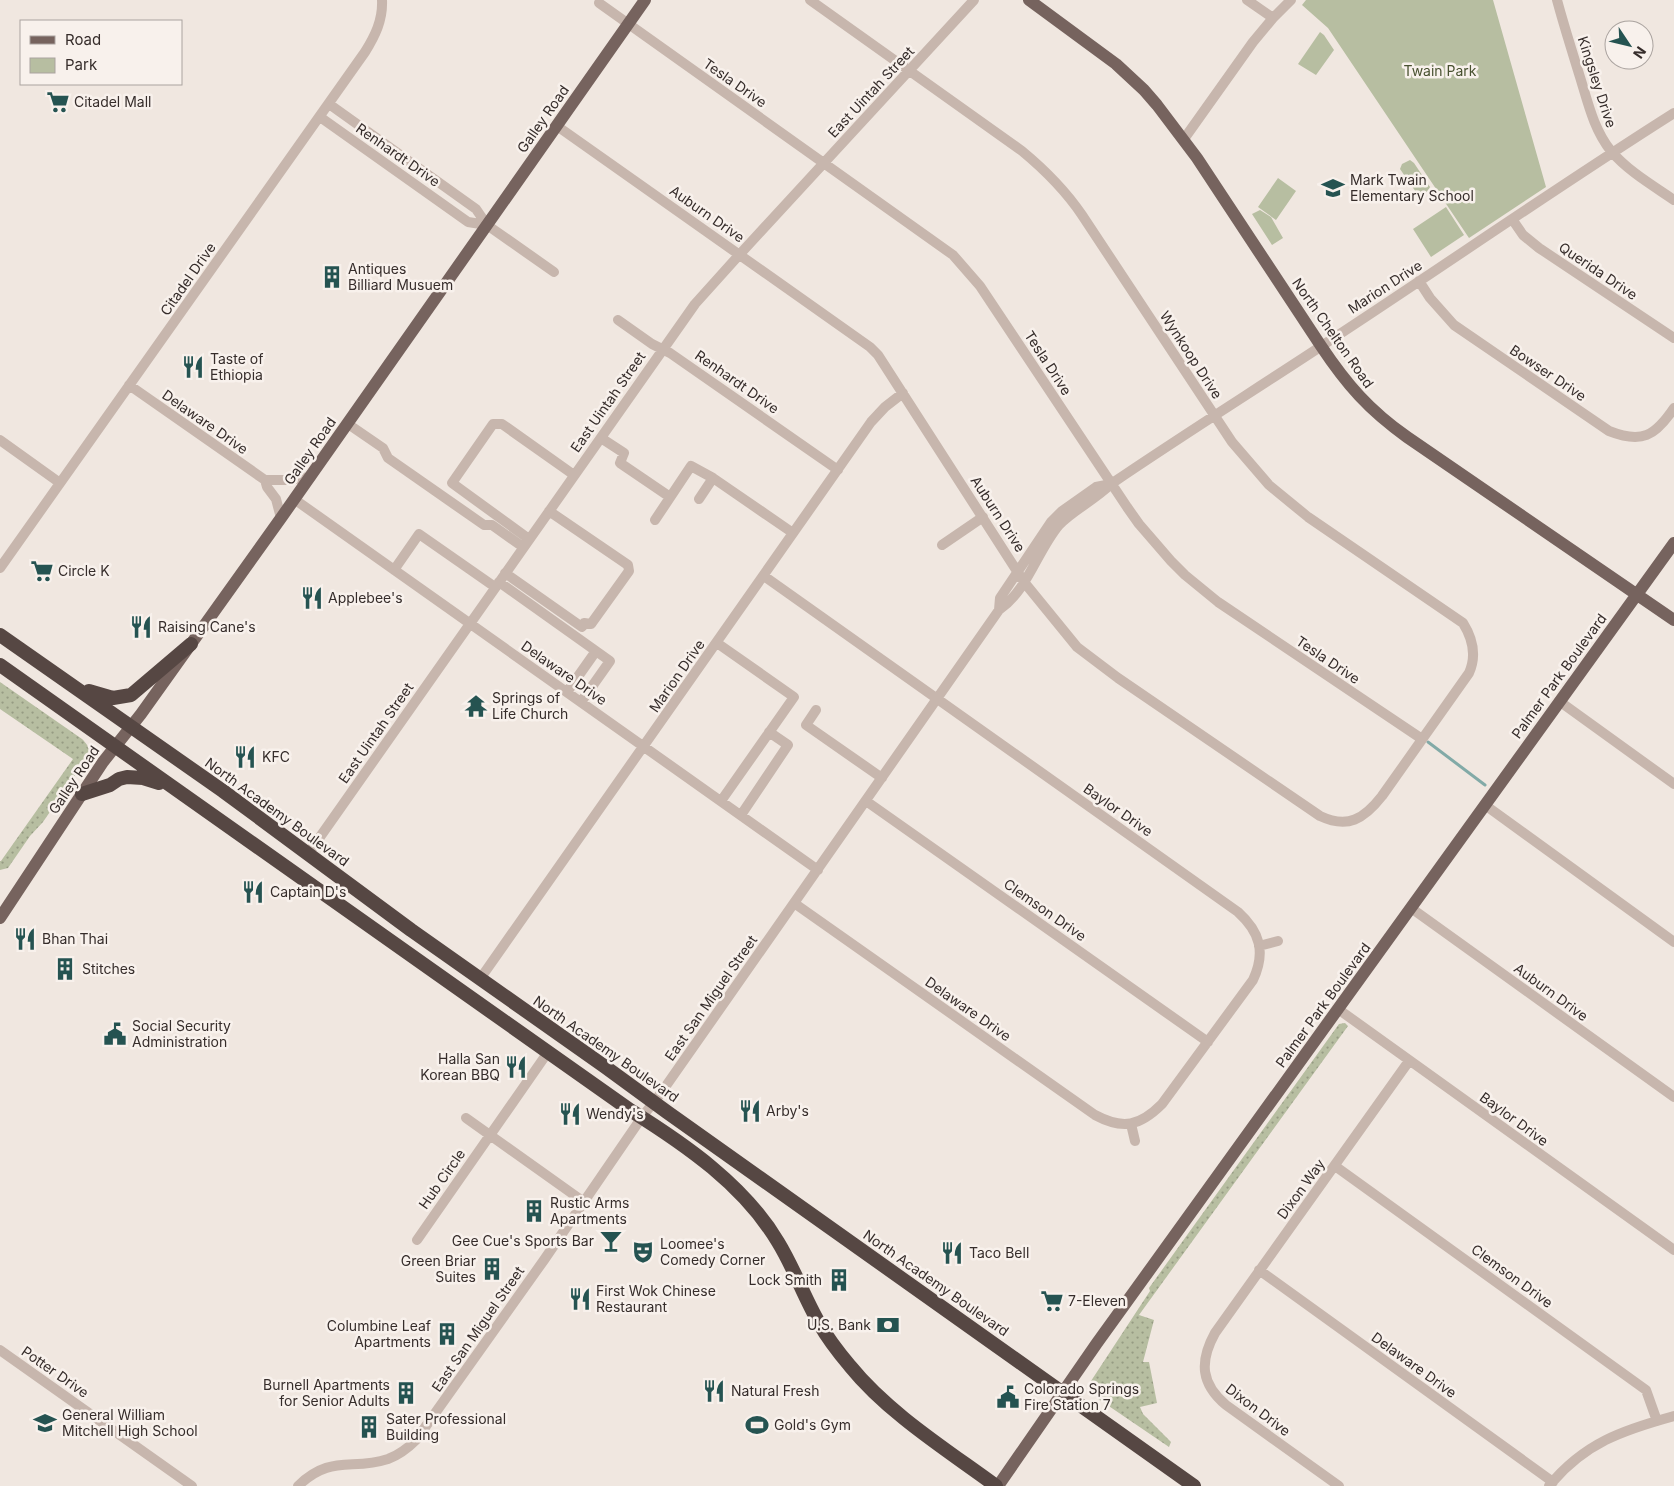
<svg xmlns="http://www.w3.org/2000/svg" width="1674" height="1486" font-family="Inter,sans-serif">
  <style>
    .grass { fill: url(#grass-dots) }
    .green { fill: #b7bea1 }
    .lines { fill: none; stroke-linecap: round; stroke-linejoin: round }
    .stream { stroke: #82aaa7; stroke-width: 3 }
    .minor { stroke: #c7b6ad; stroke-width: 10 }
    .major { stroke: #76635e; stroke-width: 12 }
    .highway { stroke: #564743; stroke-width: 14 }
    .labels { text-anchor: middle; stroke-width: 5; stroke-linejoin: round; paint-order: stroke }
    .park-label { font-size: 14px; fill: #495231; stroke: #f8f1ec }
    .street-label { font-size: 14px; fill: #362d2b; stroke: #f8f1ec }
    .poi-label { font-size: 14px; fill: #362d2b; stroke: #f8f1ec; text-anchor: start }
  </style>
  <defs>
    <pattern id="grass-dots" width="8" height="8" patternUnits="userSpaceOnUse" patternTransform="scale(1.25)"><rect width="8" height="8" fill="#b7bea1"/><path d="M2 2h.1M6 6h.1" fill="none" stroke="#969b83" stroke-width="1.8" stroke-linecap="round"/></pattern>
  </defs>
  <rect width="100%" height="100%" fill="#f0e7e0"/>
  <path class="grass" d="M 0,682 L 82,739 C 87,744 90,748 89,755 L 43,822 L 30,836 L 8,868 L 0,870 L 0,861 L 1,861 L 73,759 L 0,709 Z
    M 1345,1023 L 1348,1026 L 1139,1315 L 1154,1320 L 1143,1362 L 1149,1362 L 1157,1403 L 1140,1407 L 1143,1414 L 1171,1442 L 1169,1447 L 1097,1398 L 1091,1381 L 1150,1291 L 1149,1288 L 1339,1024 Z"/>
  <path class="green" d="M 1306,0 L 1493,0 L 1546,187 L 1469,238 L 1328,28 L 1302,5 Z
    M 1320,32 L 1324,35 L 1334,50 L 1316,75 L 1298,64 Z
    M 1410,160 L 1414,163 L 1430,187 C 1428,192 1424,195 1418,195 L 1400,169 L 1402,164 Z
    M 1278,178 L 1296,191 L 1276,220 L 1258,207 Z
    M 1446,207 L 1464,235 L 1431,257 L 1413,229 Z
    M 1260,210 L 1271,217 L 1283,238 L 1272,245 L 1252,214 Z"/>
  <g class="lines">
    <path class="stream" d="M 1428,742 L 1485,785"/>
    <path class="minor" d="M 1247,0 L 1273,18
      M 1557,0 C 1564,26 1572,51 1580,77 C 1588,103 1594,130 1611,151 C 1628,171 1652,185 1674,200
      M 599,3 L 953,255 L 980,286 L 1127,507 L 1139,524 L 1171,561 L 1185,575 L 1218,602 L 1422,739
      M 329,104 L 476,209 L 487,225 L 554,272
      M 320,117 L 468,222 L 487,225
      M 557,126 L 870,347 L 878,355 L 1024,582 L 1077,647 L 1118,678 L 1320,816 C 1348,829 1364,819 1382,796 L 1469,673 C 1477,655 1473,639 1463,623 L 1308,517 L 1269,485 L 1232,442 L 1082,215 C 1065,190 1045,170 1022,151 L 810,0
      M 1184,139 L 1253,42 L 1273,18 L 1291,0
      M 1512,219 L 1523,235 L 1539,248 L 1674,338
      M 1419,281 L 1430,298 L 1454,325 L 1609,431 C 1642,444 1655,436 1674,408
      M 618,320 L 652,344 L 670,353 L 838,470
      M 129,385 L 265,480 L 267,487 L 276,499 L 281,518
      M 348,424 L 383,448 L 388,458 L 484,525 L 492,525 L 523,547
      M 601,438 L 624,453 L 620,463 L 670,497
      M 0,440 L 60,483
      M 265,480 L 288,480 L 311,477
      M 294,499 L 818,870
      M 699,499 L 713,478 L 793,533
      M 655,520 L 691,466 L 713,478
      M 529,539 L 452,483 L 493,424 L 502,424 L 574,475
      M 942,545 L 983,517
      M 0,568 L 365,52 C 375,36 383,20 382,0
      M 394,570 L 419,534 L 495,587
      M 505,573 L 582,627 L 584,623 L 591,624 L 629,571 L 628,565 L 549,511
      M 764,576 L 1238,912 C 1260,932 1266,952 1253,980 L 1162,1104 C 1140,1126 1123,1130 1095,1115 L 794,903
      M 499,582 L 610,661 L 581,702
      M 999,610 L 1000,598 L 1051,522 L 1062,511 L 1096,487 L 1111,484
      M 717,643 L 794,697 L 721,801
      M 567,692 L 596,651
      M 1559,701 L 1674,784
      M 816,710 L 806,725 L 882,778
      M 866,801 L 1208,1042
      M 1485,805 L 1674,942
      M 741,815 L 788,745 L 769,732
      M 308,854 L 695,304 L 740,254 L 974,0
      M 1411,908 L 1674,1097
      M 1259,946 L 1278,941
      M 480,979 L 871,422 L 885,407 L 903,393
      M 1338,1009 L 1674,1250
      M 466,1118 L 584,1202
      M 1131,1124 L 1135,1141
      M 1335,1166 L 1646,1390 L 1657,1421
      M 417,1240 L 548,1052
      M 1259,1270 L 1553,1482
      M 0,1350 L 192,1486
      M 298,1486 C 331,1454 351,1471 388,1459 C 399,1455 408,1448 416,1440 L 544,1260 L 642,1117 L 661,1093 L 999,610 C 1028,590 1037,551 1059,525 C 1073,510 1095,500 1111,484 C 1180,437 1250,393 1320,347 C 1438,270 1554,189 1674,113
      M 1339,1486 L 1226,1405 C 1201,1384 1199,1362 1215,1333 L 1409,1061
      M 1549,1486 C 1584,1443 1623,1430 1674,1416"/>
    <path class="major" d="M 1029,0 L 1116,64 L 1144,90 L 1157,105 L 1197,158 L 1321,346 C 1347,385 1369,410 1407,437 L 1674,620
      M 0,918 L 103,762 L 141,714 L 281,518 L 645,0
      M 998,1486 L 1097,1343 L 1674,543"/>
    <path class="highway" d="M 0,635 L 223,791 L 411,930 L 604,1066 L 667,1112 L 1194,1486
      M 0,665 L 630,1110 C 686,1145 744,1185 778,1242 C 794,1268 804,1297 819,1323 C 828,1339 839,1353 850,1366 C 888,1413 947,1450 996,1486
      M 89,691 L 113,698 L 131,695 L 191,644
      M 82,794 L 110,785 L 119,779 L 127,777 L 143,778 L 159,783"/>
  </g>
  <defs>
    <symbol id="supermarket-bare" viewBox="-9 -9 18 18"><path d="M-6-5.5h2.5l.6 2H6L4.5 2H-2.5L-4.4-4H-6ZM-1.5 3.2a1.3 1.3 0 1 0 .1 0ZM3 3.2a1.3 1.3 0 1 0 .1 0Z" fill="#255351" stroke="#f8f1ec" stroke-width="2.5" paint-order="stroke"/></symbol>
    <symbol id="school-bare" viewBox="-9 -9 18 18"><path d="M0-5L7-2L0 1L-7-2ZM-4 1L0 2.5L4 1V4Q0 6-4 4Z" fill="#255351" stroke="#f8f1ec" stroke-width="2.5" paint-order="stroke"/></symbol>
    <symbol id="building-bare" viewBox="-9 -9 18 18"><path d="M-4-6H4V6H1V3H-1V6H-4ZM-2.5-4.3h1.7v1.8h-1.7ZM.8-4.3h1.7v1.8H.8ZM-2.5-1h1.7V.8h-1.7ZM.8-1h1.7V.8H.8Z" fill="#255351" stroke="#f8f1ec" stroke-width="2.5" paint-order="stroke"/></symbol>
    <symbol id="restaurant-bare" viewBox="-9 -9 18 18"><path d="M-5-6h1v4h1v-4h1v4h1v-4h1v5L-1.5 .5V6h-2V.5L-5-1ZM5-6V6H3V1.5H1.5Q1.5-4 5-6Z" fill="#255351" stroke="#f8f1ec" stroke-width="2.5" paint-order="stroke"/></symbol>
    <symbol id="temple-bare" viewBox="-9 -9 18 18"><path d="M0-6L5-2H3V0L6.5 2.5H4V6H1.5V3h-3V6H-4V2.5H-6.5L-3 0V-2H-5Z" fill="#255351" stroke="#f8f1ec" stroke-width="2.5" paint-order="stroke"/></symbol>
    <symbol id="civic-bare" viewBox="-9 -9 18 18"><path d="M-.6-6.5H3V-4.5H.6V-3L4-1V1h2V6H-6V1h2V-1L-.6-3ZM-1.2 2.5V6h2.4V2.5Z" fill="#255351" stroke="#f8f1ec" stroke-width="2.5" paint-order="stroke"/></symbol>
    <symbol id="bar-bare" viewBox="-9 -9 18 18"><path d="M-6-5H6L.8 .8V4.5H3.5V6h-7V4.5H-.8V.8Z" fill="#255351" stroke="#f8f1ec" stroke-width="2.5" paint-order="stroke"/></symbol>
    <symbol id="theatre-bare" viewBox="-9 -9 18 18"><path d="M-5-5.5Q0-4 5-5.5V0Q5 5 0 6Q-5 5-5 0ZM-3.3-2.5H-1v1.5H-3.3ZM1-2.5H3.3v1.5H1ZM-2.8 1Q0 5.5 2.8 1Z" fill="#255351" stroke="#f8f1ec" stroke-width="2.5" paint-order="stroke"/></symbol>
    <symbol id="bank-bare" viewBox="-9 -9 18 18"><path d="M-6-4H6V4H-6ZM0-2.3a2.3 2.3 0 1 0 0 4.6a2.3 2.3 0 1 0 0-4.6Z" fill="#255351" stroke="#f8f1ec" stroke-width="2.5" paint-order="stroke"/></symbol>
    <symbol id="stadium-bare" viewBox="-9 -9 18 18"><path d="M0-5a6.5 5 0 1 0 0 10a6.5 5 0 1 0 0-10ZM-3.5-1.8h7v3.6h-7Z" fill="#255351" stroke="#f8f1ec" stroke-width="2.5" paint-order="stroke"/></symbol>
  </defs>
  <g fill-rule="evenodd">
    <use href="#supermarket-bare" x="42" y="86" width="32" height="32"/>
    <use href="#school-bare" x="1317" y="172" width="32" height="32"/>
    <use href="#building-bare" x="316" y="261" width="32" height="32"/>
    <use href="#restaurant-bare" x="177" y="351" width="32" height="32"/>
    <use href="#supermarket-bare" x="26" y="555" width="32" height="32"/>
    <use href="#restaurant-bare" x="296" y="582" width="32" height="32"/>
    <use href="#restaurant-bare" x="125" y="611" width="32" height="32"/>
    <use href="#temple-bare" x="460" y="690" width="32" height="32"/>
    <use href="#restaurant-bare" x="229" y="741" width="32" height="32"/>
    <use href="#restaurant-bare" x="237" y="876" width="32" height="32"/>
    <use href="#restaurant-bare" x="9" y="923" width="32" height="32"/>
    <use href="#building-bare" x="49" y="953" width="32" height="32"/>
    <use href="#civic-bare" x="99" y="1018" width="32" height="32"/>
    <use href="#restaurant-bare" x="500" y="1051" width="32" height="32"/>
    <use href="#restaurant-bare" x="734" y="1095" width="32" height="32"/>
    <use href="#restaurant-bare" x="554" y="1098" width="32" height="32"/>
    <use href="#building-bare" x="518" y="1195" width="32" height="32"/>
    <use href="#bar-bare" x="595" y="1225" width="32" height="32"/>
    <use href="#theatre-bare" x="627" y="1236" width="32" height="32"/>
    <use href="#restaurant-bare" x="936" y="1237" width="32" height="32"/>
    <use href="#building-bare" x="476" y="1253" width="32" height="32"/>
    <use href="#building-bare" x="823" y="1264" width="32" height="32"/>
    <use href="#restaurant-bare" x="564" y="1283" width="32" height="32"/>
    <use href="#supermarket-bare" x="1036" y="1285" width="32" height="32"/>
    <use href="#bank-bare" x="872" y="1309" width="32" height="32"/>
    <use href="#building-bare" x="431" y="1318" width="32" height="32"/>
    <use href="#restaurant-bare" x="698" y="1375" width="32" height="32"/>
    <use href="#building-bare" x="390" y="1377" width="32" height="32"/>
    <use href="#civic-bare" x="992" y="1381" width="32" height="32"/>
    <use href="#school-bare" x="29" y="1407" width="32" height="32"/>
    <use href="#stadium-bare" x="741" y="1409" width="32" height="32"/>
    <use href="#building-bare" x="353" y="1411" width="32" height="32"/>
  </g>
  <g class="labels">
    <g class="park-label">
      <text x="1440" y="76">Twain Park</text>
    </g>
    <g class="street-label">
      <text transform="translate(1597 82) rotate(72)" y="5">Kingsley Drive</text>
      <text transform="translate(735 83) rotate(35)" y="5">Tesla Drive</text>
      <text transform="translate(871 92) rotate(-47)" y="5">East Uintah Street</text>
      <text transform="translate(543 119) rotate(-55)" y="5">Galley Road</text>
      <text transform="translate(398 155) rotate(35)" y="5">Renhardt Drive</text>
      <text transform="translate(707 214) rotate(35)" y="5">Auburn Drive</text>
      <text transform="translate(1598 271) rotate(34)" y="5">Querida Drive</text>
      <text transform="translate(188 279) rotate(-55)" y="5">Citadel Drive</text>
      <text transform="translate(1385 287) rotate(-33)" y="5">Marion Drive</text>
      <text transform="translate(1333 333) rotate(55)" y="5">North Chelton Road</text>
      <text transform="translate(1191 355) rotate(57)" y="5">Wynkoop Drive</text>
      <text transform="translate(1048 363) rotate(57)" y="5">Tesla Drive</text>
      <text transform="translate(1548 373) rotate(34)" y="5">Bowser Drive</text>
      <text transform="translate(737 382) rotate(35)" y="5">Renhardt Drive</text>
      <text transform="translate(608 402) rotate(-55)" y="5">East Uintah Street</text>
      <text transform="translate(205 422) rotate(35)" y="5">Delaware Drive</text>
      <text transform="translate(310 451) rotate(-55)" y="5">Galley Road</text>
      <text transform="translate(998 514) rotate(57)" y="5">Auburn Drive</text>
      <text transform="translate(1328 660) rotate(34)" y="5">Tesla Drive</text>
      <text transform="translate(564 673) rotate(35)" y="5">Delaware Drive</text>
      <text transform="translate(677 676) rotate(-55)" y="5">Marion Drive</text>
      <text transform="translate(1559 676) rotate(-54)" y="5">Palmer Park Boulevard</text>
      <text transform="translate(376 733) rotate(-55)" y="5">East Uintah Street</text>
      <text transform="translate(74 780) rotate(-56)" y="5">Galley Road</text>
      <text transform="translate(1118 810) rotate(35)" y="5">Baylor Drive</text>
      <text transform="translate(277 812) rotate(36)" y="5">North Academy Boulevard</text>
      <text transform="translate(1045 910) rotate(35)" y="5">Clemson Drive</text>
      <text transform="translate(1551 992) rotate(36)" y="5">Auburn Drive</text>
      <text transform="translate(711 998) rotate(-55)" y="5">East San Miguel Street</text>
      <text transform="translate(1323 1005) rotate(-54)" y="5">Palmer Park Boulevard</text>
      <text transform="translate(968 1009) rotate(35)" y="5">Delaware Drive</text>
      <text transform="translate(606 1049) rotate(35)" y="5">North Academy Boulevard</text>
      <text transform="translate(1514 1119) rotate(36)" y="5">Baylor Drive</text>
      <text transform="translate(442 1179) rotate(-55)" y="5">Hub Circle</text>
      <text transform="translate(1301 1189) rotate(-54)" y="5">Dixon Way</text>
      <text transform="translate(1512 1276) rotate(36)" y="5">Clemson Drive</text>
      <text transform="translate(936 1283) rotate(35)" y="5">North Academy Boulevard</text>
      <text transform="translate(478 1329) rotate(-55)" y="5">East San Miguel Street</text>
      <text transform="translate(1414 1365) rotate(36)" y="5">Delaware Drive</text>
      <text transform="translate(55 1372) rotate(35)" y="5">Potter Drive</text>
      <text transform="translate(1258 1410) rotate(37)" y="5">Dixon Drive</text>
    </g>
    <g class="poi-label">
      <text x="74" y="107">Citadel Mall</text>
      <text x="1350" y="185">Mark Twain<tspan x="1350" dy="16">Elementary School</tspan></text>
      <text x="348" y="274">Antiques<tspan x="348" dy="16">Billiard Musuem</tspan></text>
      <text x="210" y="364">Taste of<tspan x="210" dy="16">Ethiopia</tspan></text>
      <text x="58" y="576">Circle K</text>
      <text x="328" y="603">Applebee's</text>
      <text x="158" y="632">Raising Cane's</text>
      <text x="492" y="703">Springs of<tspan x="492" dy="16">Life Church</tspan></text>
      <text x="262" y="762">KFC</text>
      <text x="270" y="897">Captain D's</text>
      <text x="42" y="944">Bhan Thai</text>
      <text x="82" y="974">Stitches</text>
      <text x="132" y="1031">Social Security<tspan x="132" dy="16">Administration</tspan></text>
      <text x="500" y="1064" text-anchor="end">Halla San<tspan x="500" dy="16">Korean BBQ</tspan></text>
      <text x="766" y="1116">Arby's</text>
      <text x="586" y="1119">Wendy's</text>
      <text x="550" y="1208">Rustic Arms<tspan x="550" dy="16">Apartments</tspan></text>
      <text x="594" y="1246" text-anchor="end">Gee Cue's Sports Bar</text>
      <text x="660" y="1249">Loomee's<tspan x="660" dy="16">Comedy Corner</tspan></text>
      <text x="969" y="1258">Taco Bell</text>
      <text x="476" y="1266" text-anchor="end">Green Briar<tspan x="476" dy="16">Suites</tspan></text>
      <text x="822" y="1285" text-anchor="end">Lock Smith</text>
      <text x="596" y="1296">First Wok Chinese<tspan x="596" dy="16">Restaurant</tspan></text>
      <text x="1068" y="1306">7-Eleven</text>
      <text x="871" y="1330" text-anchor="end">U.S. Bank</text>
      <text x="431" y="1331" text-anchor="end">Columbine Leaf<tspan x="431" dy="16">Apartments</tspan></text>
      <text x="390" y="1390" text-anchor="end">Burnell Apartments<tspan x="390" dy="16">for Senior Adults</tspan></text>
      <text x="1024" y="1394">Colorado Springs<tspan x="1024" dy="16">Fire Station 7</tspan></text>
      <text x="731" y="1396">Natural Fresh</text>
      <text x="62" y="1420">General William<tspan x="62" dy="16">Mitchell High School</tspan></text>
      <text x="386" y="1424">Sater Professional<tspan x="386" dy="16">Building</tspan></text>
      <text x="774" y="1430">Gold's Gym</text>
    </g>
  </g>
  <rect x="20" y="20" width="162" height="65" fill="#f8f1ec" stroke="#aaa39f"/>
  <rect x="30" y="36" width="25" height="8" fill="#76635e" stroke="#aaa39f"/>
  <text x="65" y="45" font-size="15" fill="#362d2b">Road</text>
  <rect x="30" y="58" width="25" height="15" fill="#b7bea1" stroke="#aaa39f"/>
  <text x="65" y="70" font-size="15" fill="#362d2b">Park</text>
  <g transform="translate(1629 45) rotate(125)"><circle r="24" fill="#f8f1ec" stroke="#aaa39f"/>
  <path d="M0-4L9 19L0 12L-9 19Z" fill="#255351"/>
  <text y="-8" font-size="14" font-weight="bold" text-anchor="middle" fill="#362d2b">N</text>
  </g>
</svg>
